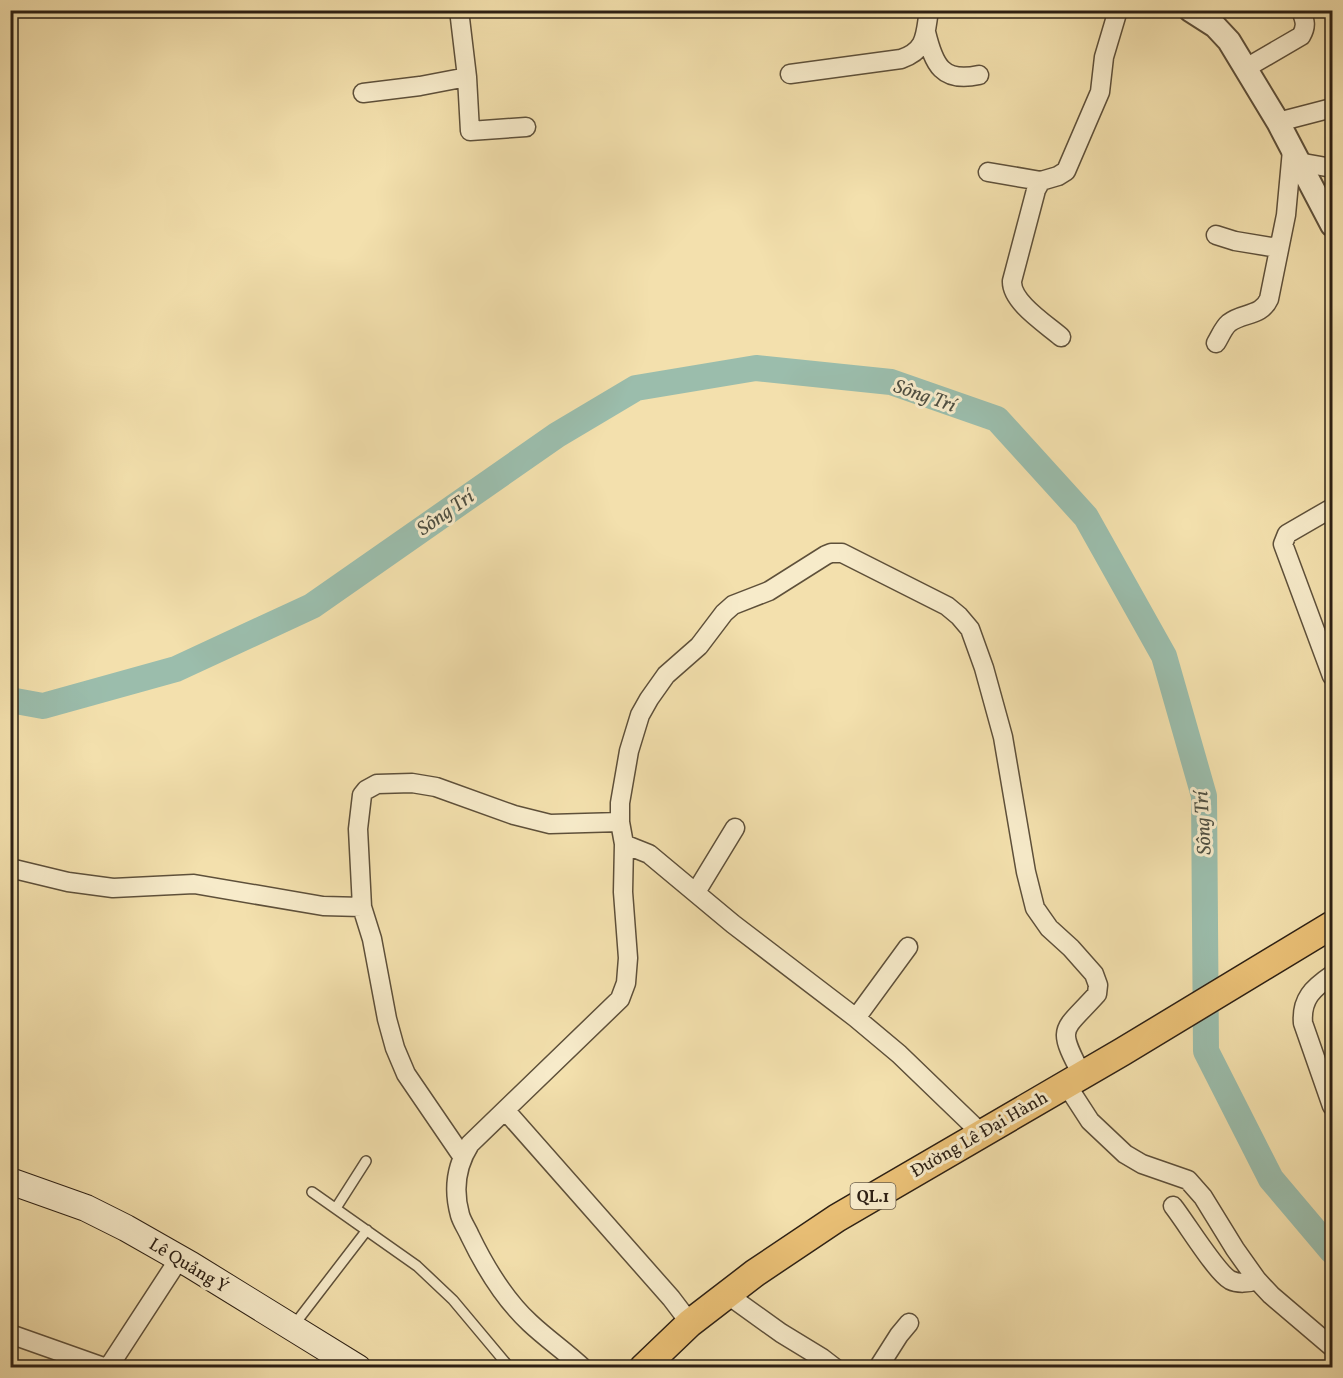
<svg xmlns="http://www.w3.org/2000/svg" width="1343" height="1378" font-family="Vollkorn,serif">
  <style>
    .lines { fill: none; stroke-linecap: round; stroke-linejoin: round }
    .river { stroke: #9bbdac; stroke-width: 26 }
    .service-casing { stroke: #5e503a; stroke-width: 12 }
    .minor-casing { stroke: #5e503a; stroke-width: 21 }
    .tertiary-casing { stroke: #5e503a; stroke-width: 26 }
    .secondary-casing { stroke: #2d2014; stroke-width: 28 }
    .primary-casing { stroke: #2d2014; stroke-width: 30 }
    .service { stroke: #f7ebca; stroke-width: 9 }
    .minor { stroke: #f7ebca; stroke-width: 18 }
    .tertiary { stroke: #f7ebca; stroke-width: 22 }
    .secondary { stroke: #f7ebca; stroke-width: 26 }
    .primary { stroke: #eac076; stroke-width: 27 }
    .labels { text-anchor: middle; stroke-width: 6; stroke-linejoin: round; paint-order: stroke }
    .shield { fill: #f7ebca; stroke: #6a5d4b; stroke-width: 1.5 }
    .shield-label { font-size: 16px; font-weight: bold; fill: #2d2014 }
    .street-label { font-size: 18px; fill: #2d2014; stroke: #f7ebca }
    .water-label { font-size: 20px; font-style: italic; fill: #4e4f42; stroke: #f7ebca }
  </style>
  <rect width="100%" height="100%" fill="#f3e0ad"/>
  <filter id="stains"><feTurbulence type="fractalNoise" baseFrequency=".00333" numOctaves="4"/><feColorMatrix values="0 0 0 0 .2 0 0 0 0 .09 0 0 0 0 .02 0 0 0 .5 -.17"/></filter>
  <radialGradient id="worn" r=".72"><stop offset=".6" stop-color="#630" stop-opacity="0"/><stop offset="1" stop-color="#630" stop-opacity=".3"/></radialGradient>
  <g class="lines">
    <path class="river" d="M 10,700 L 43,706 L 176,669 L 312,606 L 557,435 L 636,388 L 756,368 L 891,382 L 997,419 L 1086,517 L 1164,656 L 1204,796 L 1206,1051 L 1271,1179 L 1332,1251"/>
    <defs>
      <path id="service" d="M 312,1192 L 417,1266 L 453,1300 L 510,1368
        M 336,1208 L 366,1161
        M 294,1325 L 367,1230"/>
      <path id="minor" d="M 459,10 L 467,77 L 470,131 L 526,127
        M 926,32 C 934,65 942,83 979,75
        M 1246,68 L 1301,36 C 1307,26 1305,21 1301,10
        M 790,74 L 901,59 C 927,50 925,35 929,10
        M 363,93 L 420,86 L 467,77
        M 1278,122 L 1332,108
        M 1298,162 L 1332,168
        M 988,172 L 1041,181
        M 1216,235 L 1235,241 L 1278,248
        M 1061,337 C 1046,324 1011,302 1012,281 L 1036,190 L 1041,181 L 1058,176 L 1066,171 L 1100,92 L 1104,57 L 1118,10
        M 1216,343 C 1220,337 1223,328 1229,323 C 1243,312 1261,317 1269,299 L 1286,215 L 1292,150
        M 1332,508 L 1287,534 L 1283,544 L 1332,676
        M 624,844 L 649,854 L 733,924 L 856,1018 L 899,1054 L 982,1134
        M 10,868 L 68,882 L 113,888 L 194,884 L 323,906 L 362,907
        M 696,892 L 735,828
        M 1332,975 C 1313,988 1301,999 1303,1023 L 1332,1106
        M 856,1018 L 908,947
        M 1066,1084 L 1090,1121 L 1125,1154 L 1142,1164 L 1188,1180 L 1203,1197 L 1235,1249 L 1257,1280 L 1271,1295 L 1332,1347
        M 506,1111 L 671,1298 L 690,1323
        M 462,1156 L 406,1074 L 395,1048 L 387,1019 L 372,939 L 362,907 L 358,829 L 362,795 L 366,790 L 377,784 L 412,783 L 436,787 L 514,815 L 550,824 L 620,822
        M 1173,1206 C 1185,1221 1216,1272 1230,1280 C 1238,1284 1249,1283 1257,1280
        M 728,1295 L 781,1333 L 822,1358 L 835,1368
        M 10,1334 L 106,1368
        M 108,1368 L 179,1259
        M 583,1368 C 566,1352 547,1339 530,1323 C 504,1299 485,1267 470,1236 C 467,1229 462,1222 460,1215 C 453,1190 456,1166 470,1144 L 620,999 L 626,983 L 628,958 L 623,892 L 624,844 L 620,822 L 620,803 L 629,751 L 640,715 L 649,699 L 666,675 L 699,646 L 724,613 L 733,605 L 769,591 L 826,555 L 831,553 L 842,553 L 947,606 L 959,616 L 970,629 L 984,668 L 1003,737 L 1026,872 L 1035,908 L 1049,928 L 1071,948 L 1094,974 L 1098,985 L 1097,994 C 1062,1033 1056,1025 1082,1075
        M 878,1368 L 899,1335 L 909,1323"/>
      <path id="tertiary" d="M 1190,10 L 1215,26 L 1229,41 L 1278,122 L 1332,225"/>
      <path id="secondary" d="M 10,1181 L 86,1208 L 126,1228 L 191,1265 L 358,1368"/>
      <path id="primary" d="M 643,1368 L 690,1323 L 755,1273 L 837,1218 L 1122,1052 L 1332,925"/>
    </defs>
    <use href="#service" class="service-casing"/>
    <use href="#minor" class="minor-casing"/>
    <use href="#tertiary" class="tertiary-casing"/>
    <use href="#secondary" class="secondary-casing"/>
    <use href="#primary" class="primary-casing"/>
    <use href="#service" class="service"/>
    <use href="#minor" class="minor"/>
    <use href="#tertiary" class="tertiary"/>
    <use href="#secondary" class="secondary"/>
    <use href="#primary" class="primary"/>
  </g>
  <g class="labels">
    <rect class="shield" x="850.5" y="1183" width="45" height="26" rx="4.5"/>
    <g class="shield-label">
      <text x="873" y="1202">QL.1</text>
    </g>
    <g class="street-label">
      <text transform="translate(979 1134) rotate(-30)" y="6">Đường Lê Đại Hành</text>
      <text transform="translate(189 1265) rotate(31)" y="6">Lê Quảng Ý</text>
    </g>
    <g class="water-label">
      <text transform="translate(925 395) rotate(19)" y="7">Sông Trí</text>
      <text transform="translate(445 512) rotate(-35)" y="7">Sông Trí</text>
      <text transform="translate(1202 823) rotate(-93)" y="7">Sông Trí</text>
    </g>
  </g>
  <rect width="1343" height="1378" fill="none" stroke="#f3e0ad" stroke-width="36"/>
  <rect x="12" y="12" width="1319" height="1354" fill="none" stroke="#2d2014" stroke-width="3"/>
  <rect x="18" y="18" width="1307" height="1342" fill="none" stroke="#2d2014" stroke-width="1.5"/>
  <rect width="100%" height="100%" filter="url(#stains)"/>
  <rect width="100%" height="100%" fill="url(#worn)"/>
</svg>
